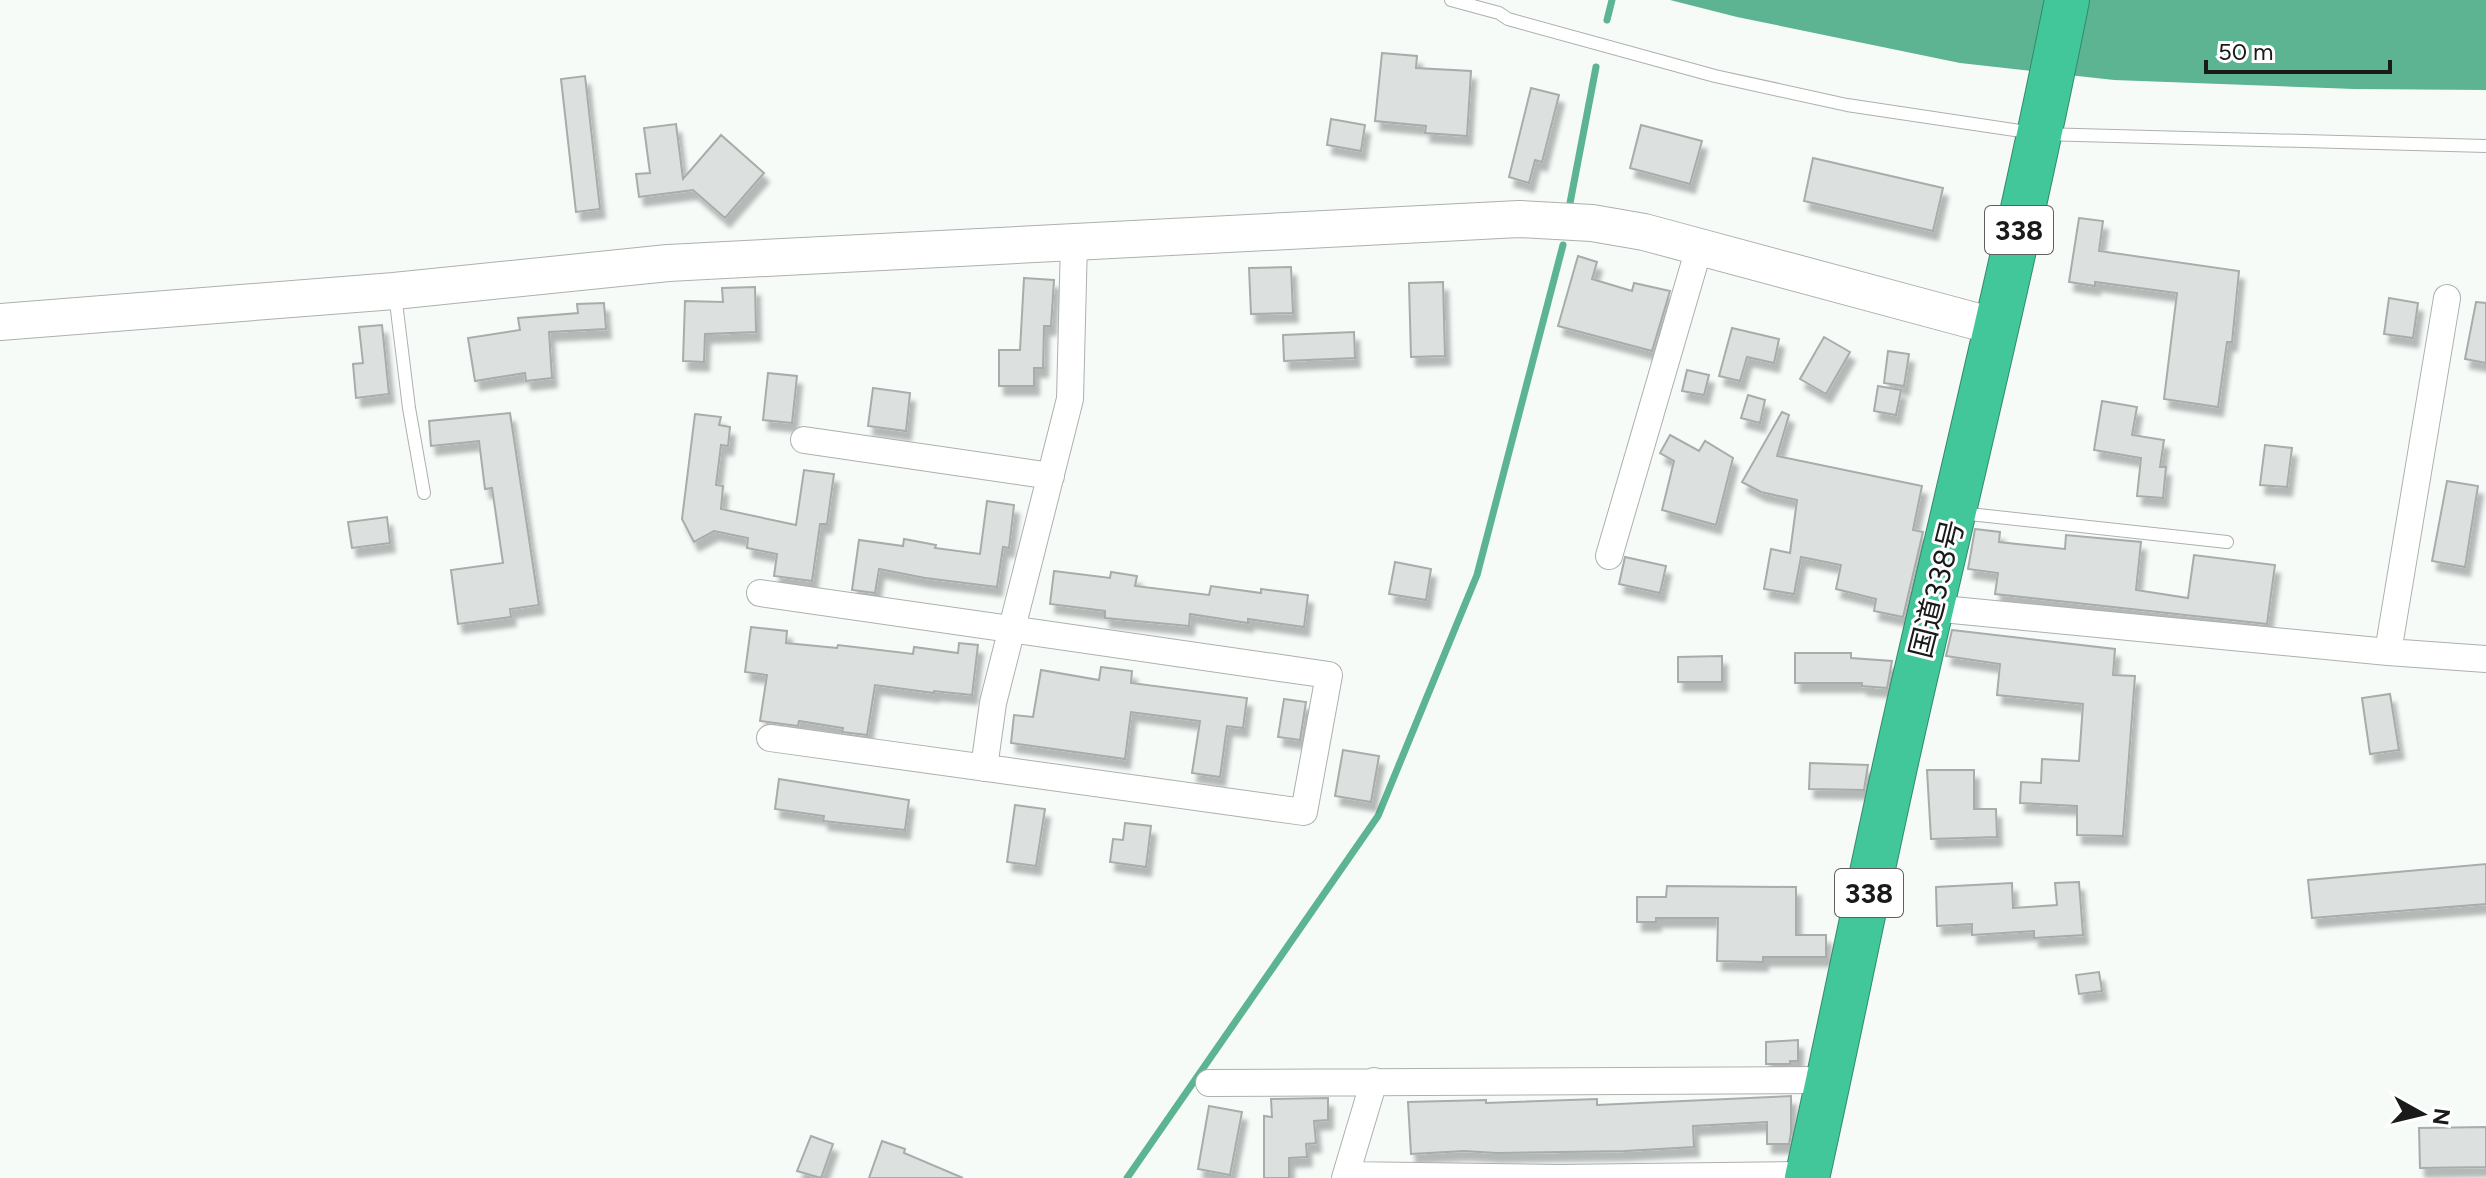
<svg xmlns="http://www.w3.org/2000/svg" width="2486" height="1178" font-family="Figtree,'Noto Sans JP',sans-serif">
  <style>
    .water { fill: #5cb492 }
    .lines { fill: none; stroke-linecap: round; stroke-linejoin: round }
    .stream { stroke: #5cb492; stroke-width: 7 }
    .building { fill: #dce0de; stroke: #a8acaa; stroke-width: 2; filter: url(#shadow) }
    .lane-casing { stroke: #acb0ae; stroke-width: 14 }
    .street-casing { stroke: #acb0ae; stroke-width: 28 }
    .secondary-casing { stroke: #acb0ae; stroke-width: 38 }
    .highway-casing { stroke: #338a6d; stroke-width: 46 }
    .lane { stroke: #fff; stroke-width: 12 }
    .street { stroke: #fff; stroke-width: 26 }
    .secondary { stroke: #fff; stroke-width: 36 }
    .highway { stroke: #41c79a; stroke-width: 44 }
    .labels { text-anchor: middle; stroke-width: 6; stroke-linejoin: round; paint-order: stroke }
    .shield { fill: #fff; stroke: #5e5f5e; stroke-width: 2 }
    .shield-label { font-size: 28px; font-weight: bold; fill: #191a19 }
    .street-label { font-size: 30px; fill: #191a19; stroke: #fff }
  </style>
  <defs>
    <filter id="shadow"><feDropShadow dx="5" dy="9" stdDeviation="2" flood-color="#0004"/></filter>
  </defs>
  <rect width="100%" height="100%" fill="#f6fbf8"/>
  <path class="water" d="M 1670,0 L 2486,0 L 2486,90 L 2354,89 L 2114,80 L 1960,63 L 1737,17 Z"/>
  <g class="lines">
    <path class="stream" d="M 1607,20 L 1612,0
      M 1570,203 L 1596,67
      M 1127,1178 L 1378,816 L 1477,575 L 1563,245"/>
  </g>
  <path class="building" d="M 1382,53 L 1417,56 L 1416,68 L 1471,71 L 1467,136 L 1425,133 L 1426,126 L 1375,121 Z
    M 585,76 L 600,209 L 576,212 L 561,79 Z
    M 1531,88 L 1559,95 L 1542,162 L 1535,160 L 1529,183 L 1509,177 Z
    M 1331,119 L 1365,125 L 1361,151 L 1327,145 Z
    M 676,124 L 683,179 L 721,135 L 764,173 L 725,218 L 693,190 L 639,197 L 636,174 L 650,173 L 644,128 Z
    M 1641,125 L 1702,141 L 1690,184 L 1630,168 Z
    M 1813,158 L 1943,188 L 1933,231 L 1804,201 Z
    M 2079,218 L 2103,221 L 2099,251 L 2239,271 L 2232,342 L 2227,342 L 2218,407 L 2164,399 L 2177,293 L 2095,282 L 2095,286 L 2069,282 Z
    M 1578,256 L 1597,262 L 1592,279 L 1632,291 L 1634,283 L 1670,291 L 1652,351 L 1558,326 Z
    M 1291,267 L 1293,313 L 1251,314 L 1249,268 Z
    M 1024,278 L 1054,280 L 1051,326 L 1044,326 L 1043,368 L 1034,368 L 1034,386 L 999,386 L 999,350 L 1020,350 Z
    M 1443,282 L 1445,356 L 1411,357 L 1409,283 Z
    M 755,287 L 756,332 L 705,334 L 704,362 L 683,361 L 685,301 L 723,302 L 722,288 Z
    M 2389,298 L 2418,303 L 2413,338 L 2384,334 Z
    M 2476,302 L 2486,303 L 2486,363 L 2465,359 Z
    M 604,303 L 606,329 L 549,332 L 552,378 L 526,381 L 525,373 L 475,381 L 468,338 L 520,330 L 518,318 L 578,313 L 577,304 Z
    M 382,325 L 389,394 L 356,398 L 353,364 L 363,363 L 359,327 Z
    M 1732,328 L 1779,339 L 1774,363 L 1747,357 L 1740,381 L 1719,376 Z
    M 1354,332 L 1355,358 L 1284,361 L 1283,335 Z
    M 1824,337 L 1850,352 L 1826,394 L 1800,379 Z
    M 1888,351 L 1909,354 L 1904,386 L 1884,383 Z
    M 1687,370 L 1709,375 L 1704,395 L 1682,391 Z
    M 768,373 L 797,376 L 792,423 L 763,420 Z
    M 1878,386 L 1901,390 L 1896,415 L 1874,411 Z
    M 873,388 L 910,393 L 906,431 L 868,426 Z
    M 1748,395 L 1765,400 L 1760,423 L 1741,418 Z
    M 2102,401 L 2137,407 L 2132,435 L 2164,440 L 2160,467 L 2166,467 L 2163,498 L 2137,496 L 2141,458 L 2094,450 Z
    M 1782,412 L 1789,415 L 1777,456 L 1922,486 L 1913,530 L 1923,532 L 1903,617 L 1874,611 L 1876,599 L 1836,589 L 1841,565 L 1801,557 L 1794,594 L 1764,589 L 1771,549 L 1790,553 L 1797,500 L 1761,492 L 1742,482 Z
    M 510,413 L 539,605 L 510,609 L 511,617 L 458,624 L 451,570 L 503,563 L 492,488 L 485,489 L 479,441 L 431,446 L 429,421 Z
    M 695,414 L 721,417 L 719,425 L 730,427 L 728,446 L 721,445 L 716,485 L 723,486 L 721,509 L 796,525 L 804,470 L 834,474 L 827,524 L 820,524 L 812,581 L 774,576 L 777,554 L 747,548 L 748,538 L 714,531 L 694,542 L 682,519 Z
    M 1670,435 L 1699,451 L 1705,441 L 1733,458 L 1716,525 L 1662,510 L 1674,461 L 1660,453 Z
    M 2265,445 L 2292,448 L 2287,487 L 2260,485 Z
    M 2447,481 L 2478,486 L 2465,567 L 2432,561 Z
    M 987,501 L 1014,505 L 1009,548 L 1003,547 L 997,587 L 925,578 L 879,569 L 875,593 L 852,590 L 859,540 L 903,546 L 904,539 L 936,545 L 935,548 L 980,554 Z
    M 387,517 L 390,543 L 352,548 L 348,522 Z
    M 1975,529 L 2000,532 L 1999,542 L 2065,549 L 2066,535 L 2141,542 L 2136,590 L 2188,598 L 2194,555 L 2275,565 L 2267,624 L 1995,594 L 1998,573 L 1968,569 Z
    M 1625,557 L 1666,566 L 1660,593 L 1619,584 Z
    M 1395,562 L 1431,569 L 1426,600 L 1389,594 Z
    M 1054,571 L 1110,578 L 1111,572 L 1137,576 L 1135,586 L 1209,595 L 1211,586 L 1261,593 L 1261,589 L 1308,595 L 1304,627 L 1248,619 L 1248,623 L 1190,614 L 1189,626 L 1105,618 L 1105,611 L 1050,604 Z
    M 751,627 L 787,631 L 786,643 L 837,648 L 838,645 L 913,654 L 914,647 L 958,653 L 959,643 L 978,645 L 972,695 L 934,691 L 934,693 L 875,685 L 867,735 L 842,732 L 843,728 L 799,721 L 798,726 L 760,721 L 767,675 L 745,672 Z
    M 1952,630 L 2115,649 L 2113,675 L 2135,676 L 2123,836 L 2077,835 L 2077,806 L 2020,803 L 2021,782 L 2041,783 L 2042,759 L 2079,761 L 2083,704 L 1997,695 L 2000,664 L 1946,656 Z
    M 1795,653 L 1851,653 L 1851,658 L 1892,661 L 1887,688 L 1862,686 L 1862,683 L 1795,683 Z
    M 1722,656 L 1722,682 L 1678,682 L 1678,657 Z
    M 1101,667 L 1132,671 L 1131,683 L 1247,698 L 1243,728 L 1227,726 L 1220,777 L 1192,773 L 1200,721 L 1131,712 L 1125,759 L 1011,743 L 1014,715 L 1033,717 L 1041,670 L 1099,680 Z
    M 2390,694 L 2399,750 L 2370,754 L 2362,698 Z
    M 1284,699 L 1306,702 L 1300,740 L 1278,737 Z
    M 1343,750 L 1379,756 L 1371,802 L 1335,796 Z
    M 1810,763 L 1868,765 L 1864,790 L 1809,789 Z
    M 1927,770 L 1974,770 L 1974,809 L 1996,809 L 1997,837 L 1931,839 Z
    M 779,779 L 909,800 L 905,830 L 823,821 L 824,816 L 775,809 Z
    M 1015,805 L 1045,809 L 1036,866 L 1007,862 Z
    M 1125,823 L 1151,826 L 1146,867 L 1110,862 L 1113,839 L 1123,840 Z
    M 2486,864 L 2486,904 L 2312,918 L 2308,880 Z
    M 2079,882 L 2083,935 L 2034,938 L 2034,931 L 1972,935 L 1972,924 L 1937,926 L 1936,887 L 2012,883 L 2013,908 L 2057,905 L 2055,883 Z
    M 1667,886 L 1796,887 L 1796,935 L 1826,935 L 1826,957 L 1763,957 L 1763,962 L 1717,961 L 1718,918 L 1656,918 L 1656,922 L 1637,922 L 1637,897 L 1666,897 Z
    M 2099,972 L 2102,991 L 2079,994 L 2076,975 Z
    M 1798,1040 L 1798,1061 L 1790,1061 L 1790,1064 L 1766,1064 L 1766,1042 Z
    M 1791,1096 L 1791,1133 L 1789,1144 L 1767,1144 L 1767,1122 L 1693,1126 L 1694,1147 L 1625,1151 L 1497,1153 L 1464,1151 L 1411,1154 L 1408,1102 L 1486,1100 L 1486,1103 L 1597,1099 L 1597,1105 Z
    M 1328,1098 L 1328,1120 L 1314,1121 L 1316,1143 L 1306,1144 L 1307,1157 L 1289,1158 L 1289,1178 L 1264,1178 L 1264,1116 L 1272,1117 L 1271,1099 Z
    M 1209,1106 L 1242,1112 L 1230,1175 L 1198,1169 Z
    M 2486,1127 L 2486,1167 L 2420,1168 L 2419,1128 Z
    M 811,1136 L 833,1144 L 821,1178 L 797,1171 Z
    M 882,1141 L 905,1149 L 904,1153 L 963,1178 L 869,1178 Z"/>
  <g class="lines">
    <defs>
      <path id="lane" d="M 1451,0 L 1499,13 L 1508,19 L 1715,76 L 1847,105 L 2041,134 L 2486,146
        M 395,294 L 409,408 L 424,493
        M 1960,513 L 2227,542"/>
      <path id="street" d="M 804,440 L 1051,476
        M 1609,556 L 1699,248
        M 760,593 L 1329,675 L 1304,812 L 770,738
        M 1932,608 L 2388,652 L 2486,659
        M 2388,652 L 2447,298
        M 984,768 L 993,703 L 1070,399 L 1074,242
        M 1209,1083 L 1829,1080
        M 1346,1175 L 1559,1178
        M 1345,1178 L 1374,1081
        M 1559,1178 L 1808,1175"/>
      <path id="secondary" d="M 0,322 L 394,291 L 668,263 L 1519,219 L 1592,223 L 1644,232 L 1997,327"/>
      <path id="highway" d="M 1807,1178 C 1842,1020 1873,861 1909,704 C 1963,469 2020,236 2067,0"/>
    </defs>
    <use href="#lane" class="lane-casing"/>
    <use href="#street" class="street-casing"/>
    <use href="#secondary" class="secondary-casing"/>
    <use href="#highway" class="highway-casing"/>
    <use href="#lane" class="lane"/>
    <use href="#street" class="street"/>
    <use href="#secondary" class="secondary"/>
    <use href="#highway" class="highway"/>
  </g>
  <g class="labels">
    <g class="shield">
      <rect x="1985" y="206" width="68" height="48" rx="6"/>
      <rect x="1835" y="869" width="68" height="48" rx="6"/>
    </g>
    <g class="shield-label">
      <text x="2019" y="240">338</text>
      <text x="1869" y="903">338</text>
    </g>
    <g class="street-label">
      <text transform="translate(1937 589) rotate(-76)" y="10">国道338号</text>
    </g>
  </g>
  <g transform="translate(2422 1114) rotate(98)" stroke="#ffffff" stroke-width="6" paint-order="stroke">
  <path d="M0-6L14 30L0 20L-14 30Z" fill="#191a19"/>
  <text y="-12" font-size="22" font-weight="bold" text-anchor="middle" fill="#191a19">N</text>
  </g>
  <path d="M2206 60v12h184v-12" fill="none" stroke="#191a19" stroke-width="4"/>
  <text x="2218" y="60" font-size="24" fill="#191a19" stroke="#ffffff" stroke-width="6" paint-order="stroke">50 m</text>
</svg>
